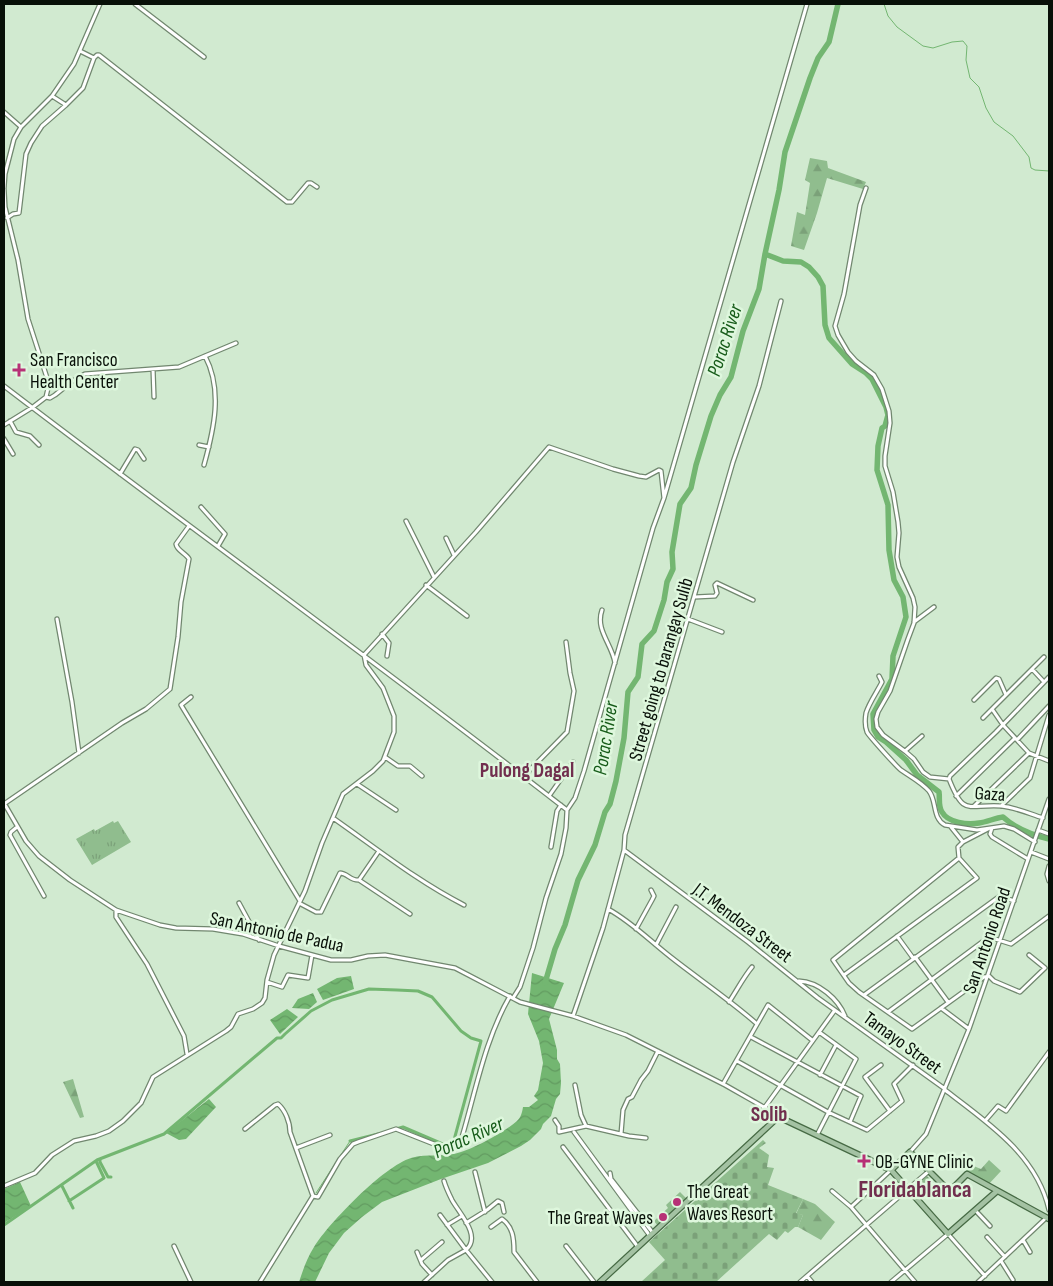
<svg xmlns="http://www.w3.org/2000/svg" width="1053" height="1286" font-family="'Sofia Sans Condensed',sans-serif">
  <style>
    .grass { fill: url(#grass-tufts) }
    .forest { fill: url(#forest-firs) }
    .cemetery { fill: url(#cemetery-stones) }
    .park { fill: url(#park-dots) }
    .garden { fill: #90bd8e }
    .water { fill: url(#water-waves) }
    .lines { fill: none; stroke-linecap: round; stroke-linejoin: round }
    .stream { stroke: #73b671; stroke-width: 1 }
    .canal { stroke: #73b671; stroke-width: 3 }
    .river { stroke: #73b671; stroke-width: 5.5 }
    .minor-casing { stroke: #71876f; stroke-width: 5.5 }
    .major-casing { stroke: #466a44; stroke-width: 7 }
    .minor { stroke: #fff; stroke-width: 3 }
    .major { stroke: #a4c2a3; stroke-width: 4.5 }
    .poi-dot { fill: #b73176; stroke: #def7dd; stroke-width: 2 }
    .labels { text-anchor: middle; stroke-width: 5; stroke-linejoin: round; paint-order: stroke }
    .poi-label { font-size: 19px; fill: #081008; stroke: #def7dd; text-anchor: start }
    .street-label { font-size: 19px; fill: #081008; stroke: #def7dd }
    .water-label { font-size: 20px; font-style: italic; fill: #165b19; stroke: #def7dd }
    .quarter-label { font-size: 21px; font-weight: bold; fill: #712f4e; stroke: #def7dd }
    .district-label { font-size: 24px; font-weight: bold; fill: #712f4e; stroke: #def7dd }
  </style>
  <defs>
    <pattern id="grass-tufts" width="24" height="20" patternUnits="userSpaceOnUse" patternTransform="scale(1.25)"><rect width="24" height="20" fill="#90bd8e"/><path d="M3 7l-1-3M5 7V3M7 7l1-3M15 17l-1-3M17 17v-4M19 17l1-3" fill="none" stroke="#7ba179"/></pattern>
    <pattern id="forest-firs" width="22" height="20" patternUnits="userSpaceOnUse" patternTransform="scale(1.25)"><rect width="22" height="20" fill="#90bd8e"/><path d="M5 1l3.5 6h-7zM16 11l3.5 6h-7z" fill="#7ba179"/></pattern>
    <pattern id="cemetery-stones" width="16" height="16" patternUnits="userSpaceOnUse" patternTransform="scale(1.25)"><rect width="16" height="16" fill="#90bd8e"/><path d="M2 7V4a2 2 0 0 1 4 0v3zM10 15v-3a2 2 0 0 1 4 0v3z" fill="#7ba179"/></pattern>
    <pattern id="park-dots" width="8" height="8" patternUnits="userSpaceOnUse" patternTransform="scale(1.25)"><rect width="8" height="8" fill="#90bd8e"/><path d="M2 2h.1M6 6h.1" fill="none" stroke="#7ba179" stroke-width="1.8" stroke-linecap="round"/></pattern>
    <pattern id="water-waves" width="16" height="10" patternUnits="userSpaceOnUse" patternTransform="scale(1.25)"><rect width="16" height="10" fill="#73b671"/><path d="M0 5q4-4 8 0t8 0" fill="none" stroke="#629b60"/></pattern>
  </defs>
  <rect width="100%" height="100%" fill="#d1ead0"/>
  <path class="grass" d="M 113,821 L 114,823 L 118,821 L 131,842 L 92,865 L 76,839 L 94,829 L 95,831 Z"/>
  <path class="forest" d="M 810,158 L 827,161 L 828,168 L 866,182 L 863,189 L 827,178 L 817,213 L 804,250 L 791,246 L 797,212 L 805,215 L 810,183 L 805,180 Z
    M 73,1079 L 84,1117 L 80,1118 L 63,1082 Z
    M 989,1160 L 1001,1171 L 988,1185 L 966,1171 L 971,1165 L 981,1169 Z
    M 803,1199 L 815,1204 L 835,1222 L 821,1240 L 798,1227 L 803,1215 L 796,1214 Z"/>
  <path class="cemetery" d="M 763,1140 L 766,1143 L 759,1148 L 769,1155 L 767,1167 L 774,1168 L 768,1185 L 803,1199 L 796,1213 L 803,1215 L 798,1227 L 795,1227 L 788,1233 L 785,1231 L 777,1240 L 769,1234 L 716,1282 L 641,1282 L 665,1260 L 649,1242 Z"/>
  <path class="park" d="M 925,1174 L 932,1181 L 917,1194 L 911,1187 Z"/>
  <path class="garden" d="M 680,1192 L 687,1199 L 658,1226 L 654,1221 L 668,1208 L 666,1205 Z"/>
  <path class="water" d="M 532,973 L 564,983 L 549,1019 L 557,1050 L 557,1059 L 560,1064 L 561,1083 L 560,1094 L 556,1099 L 551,1116 L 543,1124 L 541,1129 L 530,1140 L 521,1146 L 488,1163 L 441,1179 L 382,1202 L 362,1217 L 344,1233 L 329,1253 L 315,1282 L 299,1282 C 303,1270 307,1258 314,1247 C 329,1223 384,1166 411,1158 C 427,1153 445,1158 461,1152 C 475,1148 506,1131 517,1121 C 521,1117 522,1113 523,1107 L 529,1107 L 538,1100 L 534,1096 L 538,1090 L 543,1063 L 539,1041 L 528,1014 Z
    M 351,976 L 354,989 L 323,1000 L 317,989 L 337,978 Z
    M 313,993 L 317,1002 L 309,1009 L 292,1008 L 298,999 Z
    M 287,1009 L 298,1017 L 280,1034 L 270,1020 Z
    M 209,1099 L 216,1107 L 186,1139 L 179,1140 L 166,1133 Z
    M 20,1182 L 31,1206 L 4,1223 L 4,1189 Z"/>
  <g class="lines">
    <path class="stream" d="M 884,4 L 888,16 L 897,27 L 923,46 L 933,48 L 952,42 L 963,41 L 967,46 L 966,60 L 970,78 L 979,87 L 986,108 L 994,122 L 1013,136 L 1029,157 L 1031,168 L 1035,170 L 1049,171
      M 316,1193 L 350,1141
      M 262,1282 L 273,1264"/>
    <path class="canal" d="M 350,1141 L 378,1134
      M 100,1159 L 100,1162 L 108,1177 L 111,1177
      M 62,1186 L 73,1208
      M 69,1201 L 104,1178 L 96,1161
      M 4,1225 L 97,1160 L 164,1134 L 277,1038 L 281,1038 L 285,1034 L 311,1011 L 332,1000 L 369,989 L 397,990 L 418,991 L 432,997 L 461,1031 L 471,1038 L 481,1041 L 454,1140 L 445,1145 L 403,1127 L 396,1129"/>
    <path class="river" d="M 765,254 L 783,261 L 801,262 L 809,267 L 818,277 L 823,286 L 825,325 L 829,338 L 852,364 L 866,373 L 872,379 L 886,407 L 888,415 L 885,426 L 882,428 L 878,446 L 877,470 L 888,505 L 889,550 L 894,580 L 903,597 L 906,617 L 893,656 L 892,679 L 873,714 L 874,730 L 878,737 L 886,742 L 906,760 L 917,775 L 939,792 C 940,799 938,806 942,812 C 948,823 968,825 979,823 C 987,822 995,818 1003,817 C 1016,829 1032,835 1049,839
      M 545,983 L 555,949 L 565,925 L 578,880 L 595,845 L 605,812 L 610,804 L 616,781 L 624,738 L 628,692 L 638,677 L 642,644 L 654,631 L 664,600 L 667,582 L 673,569 L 672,552 L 680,504 L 691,488 L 696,465 L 711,416 L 720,395 L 731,377 L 743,331 L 759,289 L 765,254 L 779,190 L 785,152 L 810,78 L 818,58 L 829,42 L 838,4"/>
    <defs>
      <path id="minor" d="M 135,4 L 204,57
        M 94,58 L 97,55 L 99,55 L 287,202 L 292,202 L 308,183 L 311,183 L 317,187
        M 52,96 L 66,105 L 83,88 L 94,58 L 80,51
        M 4,112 L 21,127
        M 4,188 L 5,174 L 14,139 L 21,127 L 52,96 L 74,64 L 100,4
        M 866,188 L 860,205 L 844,294 L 835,326 L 838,335 L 848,352 L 856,361 L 874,375 L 882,389 L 889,411 L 890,423 L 885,456 L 885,466 L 893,492 L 898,522 L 899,533 L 897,557 L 899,567 L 913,598 L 915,607 L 914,623 L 908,639 L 890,691 L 878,712 L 876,719 L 877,727 L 883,735 L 906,752 L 914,759 L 923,772 L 930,777 L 949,779
        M 4,189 L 5,207 L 18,260 L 28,319 L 49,384 L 46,397 L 33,407 L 4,425
        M 7,218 L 13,214 L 19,213 L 26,154 L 31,143 L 42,126 L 66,105
        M 153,369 L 154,397
        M 4,386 C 191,529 382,666 567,810
        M 46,397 L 50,398 L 55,395 L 71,382 L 85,374 L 179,367 L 236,343
        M 10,421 L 16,432 L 30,436 L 39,445
        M 4,439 L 13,454
        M 199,445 L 209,447
        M 204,465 C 214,429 223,390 205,356
        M 120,474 L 135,449 L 138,450 L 144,459
        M 201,507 L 225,534 L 218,546
        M 406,521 L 434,577
        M 446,538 L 454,555
        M 426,585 L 467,616
        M 695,597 L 715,596 L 717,593 L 715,585 L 717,583 L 753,600
        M 602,610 C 595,630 612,644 615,663
        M 57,619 L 72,702 L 79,753
        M 688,619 L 722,632
        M 914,622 L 934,607
        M 382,634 L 389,643 L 387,656
        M 1032,669 L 1044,682
        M 879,676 L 882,682 C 877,692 869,703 866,713 C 865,719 865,727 867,732 C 869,736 897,767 901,770 C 911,777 921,782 929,791 C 937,801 932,818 945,825 L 977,830 L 1004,826 L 1014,829 L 1035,842
        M 191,697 L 181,705 L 300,901
        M 974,700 L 996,678 L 999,679 L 1006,695
        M 992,709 L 1003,725 L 1029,753 L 1049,761
        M 983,718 L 1044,657
        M 1017,740 L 1049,706
        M 905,751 L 922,736
        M 385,757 L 398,766 L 410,766 L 422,776
        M 524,776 L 567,732 L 574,691 L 570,673 L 566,642
        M 949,779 L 950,776 L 996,732 L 1049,677
        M 949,779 C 964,817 967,804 1001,806 C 1015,807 1030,814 1043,818
        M 357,784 L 396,810
        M 549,796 L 573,762
        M 956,796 L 1015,738
        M 4,803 L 26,841 L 39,856 L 70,880 L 116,910 L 160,925 L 176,928 L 213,929 L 243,934 L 279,946 L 331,960 L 351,960 L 368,956 L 385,955 L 455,968 L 520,1002 L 573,1016 L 626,1035 L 725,1085 L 783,1118
        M 4,804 L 122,723 L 146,709 L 170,689 L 178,637 L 181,602 L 189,559 C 186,553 177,551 176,544 L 189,526
        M 974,806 L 1029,753
        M 1001,806 L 1030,778 L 1049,715
        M 333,818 C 376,848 417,881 464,905
        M 17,827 L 11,832 L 10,835 L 44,896
        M 951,827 L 963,842
        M 992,828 L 990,834 L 992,837 L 1028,859
        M 1038,830 L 1049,834
        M 551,847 L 557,811 L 561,805
        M 624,850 L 748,942 L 818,998 L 945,1089
        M 379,851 L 359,880 L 410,914
        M 1031,852 L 1049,859
        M 959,858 L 958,847 L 963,842 L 988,829
        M 1049,866 L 1047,874 L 1049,881
        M 239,903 L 259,940
        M 299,903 L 316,912 L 321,912 L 340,873 C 347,873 351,881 359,880
        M 608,909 C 632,922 651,942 672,958 C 700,980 730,1000 757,1024
        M 116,910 L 116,917 L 147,964 L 184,1036 L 187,1054
        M 636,929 L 652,900 L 654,896 L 651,890
        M 897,936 L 913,958
        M 656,945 L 676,907
        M 915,957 L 948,1002
        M 844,975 L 977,878 L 959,858 L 833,960 L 849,983 L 859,992 L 912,1029 L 984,977 L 989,976 L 994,981 L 1020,992 L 1045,968 L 1029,955
        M 799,981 C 819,982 838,999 845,1016
        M 267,982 L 282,987 L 288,975 L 308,978 L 312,955
        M 864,995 L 1000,896 L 1014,901
        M 513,998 L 520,987 L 533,948 L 546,898 L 561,854 L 566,828 L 567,810 L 575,798 L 584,771 L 653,528 L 664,498 L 807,4
        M 729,1002 C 737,990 743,978 752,967
        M 941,1008 L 969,1029
        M 888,1012 L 989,937 L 1011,944 L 1049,916
        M 573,1016 L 603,928 L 624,850 L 625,835 L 733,462 L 759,386 L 781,301
        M 751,1037 L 861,1096 L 850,1122
        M 737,1061 L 828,1112 L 867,1130 L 902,1101 L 894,1084 L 913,1065
        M 881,1065 L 865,1077 L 890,1111
        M 820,1075 L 836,1045
        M 723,1084 L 768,1005 L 812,1040
        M 575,1085 L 581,1115 L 586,1126
        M 945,1090 C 987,1122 1037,1155 1049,1210
        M 765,1107 L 835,1010
        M 555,1120 L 559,1126 L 559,1132 L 586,1126 L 629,1136 L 646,1138
        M 985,1121 L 998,1106 L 1006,1111 L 1049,1052
        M 245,1129 L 275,1105 L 278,1104 C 285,1110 290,1122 290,1132 L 313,1196
        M 574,1132 L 650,1236
        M 621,1134 L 623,1110 L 628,1099 L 632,1097 L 641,1080 L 648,1071 L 658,1051
        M 817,1135 L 856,1059 L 819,1032
        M 563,1147 L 638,1247
        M 296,1148 L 330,1135
        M 910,1152 L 926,1134 L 969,1029 L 1049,799
        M 475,1172 L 485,1212
        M 610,1173 L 611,1179 L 653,1233
        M 4,1186 L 35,1173 L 52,1155 L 74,1141 L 96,1136 L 109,1131 L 123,1121 L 141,1103 L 153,1077 L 226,1031 L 231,1027 L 238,1014 L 253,1009 L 262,1003 L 265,998 L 267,980 L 274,955 L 305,891 L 322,843 L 343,794 L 373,771 L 383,761 L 394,732 L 394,716 L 383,688 L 366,665 L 364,655 L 476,532 L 549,447 L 613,469 L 639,476 L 646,477 L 659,470 L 661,471 L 664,498
        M 832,1191 L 851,1207 L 915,1282
        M 851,1207 L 891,1170
        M 975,1210 L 990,1226
        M 440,1215 L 466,1250 C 482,1236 459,1213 452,1200 C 449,1194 446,1188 444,1181
        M 466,1223 L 487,1210 L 498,1201 L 502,1203 L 504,1212
        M 447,1225 L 462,1216
        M 491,1227 L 502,1219 C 513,1227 514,1238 514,1252 L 537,1282
        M 987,1237 L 1005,1257
        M 1023,1240 L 1030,1252
        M 174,1246 L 191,1282
        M 566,1246 L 594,1282
        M 417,1252 L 422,1264 L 432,1275
        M 421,1260 L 442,1242
        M 1001,1261 L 1013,1280
        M 807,1276 L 812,1282
        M 260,1282 L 313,1196 L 318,1197 L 340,1159 L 353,1144 L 358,1142 L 396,1129 L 444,1148 L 456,1144 L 462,1137 C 476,1090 485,1039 510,996
        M 424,1282 L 448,1260 L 466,1250 L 492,1282
        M 800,1282 L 929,1171
        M 891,1282 L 948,1234 L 985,1276
        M 978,1282 L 1046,1218"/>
      <path id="major" d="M 891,1170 L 910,1152 L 948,1190 L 952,1189 L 967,1174 L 1049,1219
        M 600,1282 L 776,1119 L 783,1119 L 891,1170 L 948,1234 L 997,1191"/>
    </defs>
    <use href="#minor" class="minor-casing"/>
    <use href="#major" class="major-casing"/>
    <use href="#minor" class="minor"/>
    <use href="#major" class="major"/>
  </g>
  <g class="poi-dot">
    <path d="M16.5 362.5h5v5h5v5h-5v5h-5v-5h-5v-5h5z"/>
    <path d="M861.5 1153.5h5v5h5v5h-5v5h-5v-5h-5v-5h5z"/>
    <circle cx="677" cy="1202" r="5"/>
    <circle cx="663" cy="1217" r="5"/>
  </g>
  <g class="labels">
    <g class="poi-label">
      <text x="30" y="366">San Francisco<tspan x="30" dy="22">Health Center</tspan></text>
      <text x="875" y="1168">OB-GYNE Clinic</text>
      <text x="687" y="1198">The Great<tspan x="687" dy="22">Waves Resort</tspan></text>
      <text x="653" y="1224" text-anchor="end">The Great Waves</text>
    </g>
    <g class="street-label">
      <text transform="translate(660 669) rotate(-74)" y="7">Street going to barangay Sulib</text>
      <text transform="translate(990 793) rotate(4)" y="7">Gaza</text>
      <text transform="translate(743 922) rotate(37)" y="7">J.T. Mendoza Street</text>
      <text transform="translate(277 931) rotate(12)" y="7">San Antonio de Padua</text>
      <text transform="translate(986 940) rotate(-71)" y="7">San Antonio Road</text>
      <text transform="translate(903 1042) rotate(36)" y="7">Tamayo Street</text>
    </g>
    <g class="water-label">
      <text transform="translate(724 340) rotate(-72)" y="7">Porac River</text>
      <text transform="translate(605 738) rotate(-81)" y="7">Porac River</text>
      <text transform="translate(468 1137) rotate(-24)" y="7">Porac River</text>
    </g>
    <g class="quarter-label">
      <text x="527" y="777">Pulong Dagal</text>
      <text x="769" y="1121">Solib</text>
    </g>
    <g class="district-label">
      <text x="915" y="1197">Floridablanca</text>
    </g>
  </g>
  <rect width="1053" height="1286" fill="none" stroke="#081008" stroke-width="10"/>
</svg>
